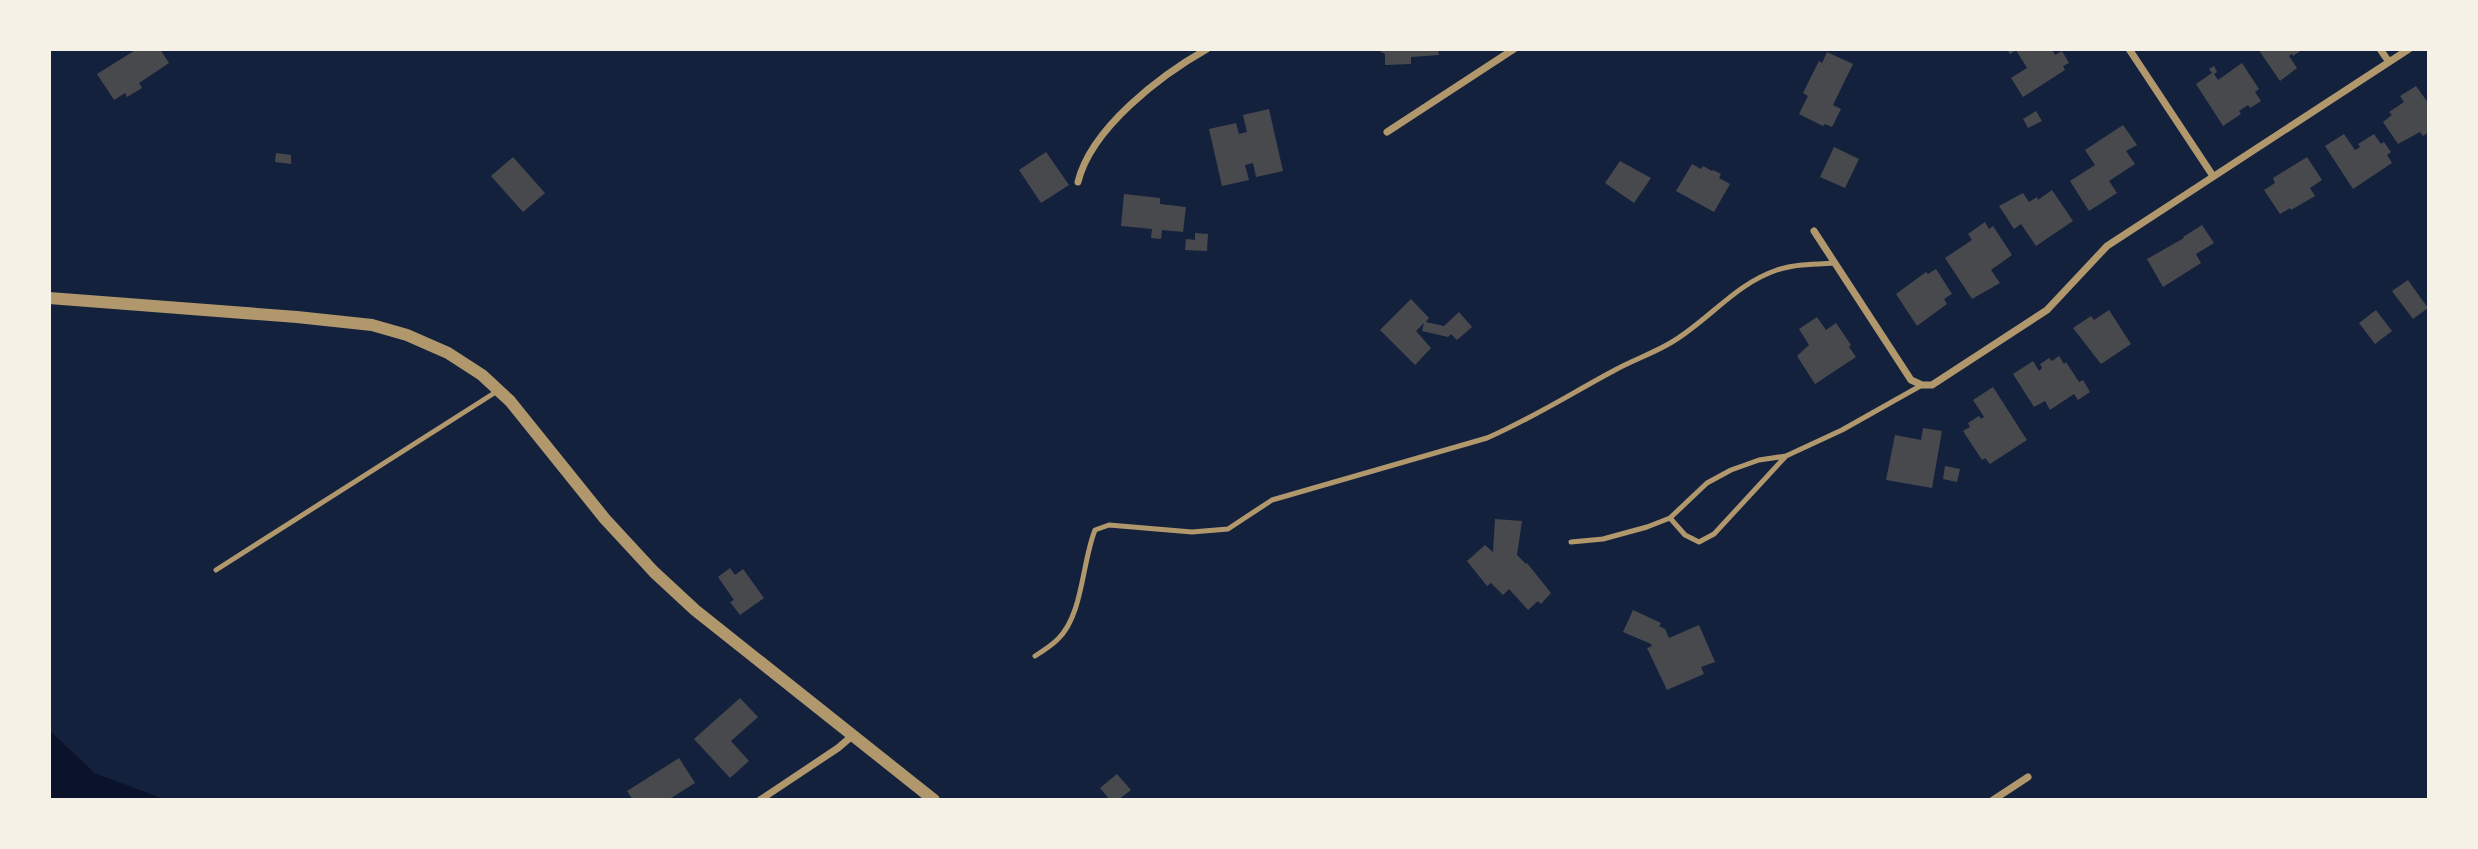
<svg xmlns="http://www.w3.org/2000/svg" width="2478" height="849" font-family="'Noto Sans',sans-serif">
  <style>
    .water { fill: #0b132b }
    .building { fill: #48494c }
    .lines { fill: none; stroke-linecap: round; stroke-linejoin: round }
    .service { stroke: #b1986c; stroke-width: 5 }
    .minor { stroke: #b1986c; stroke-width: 7 }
    .tertiary { stroke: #b1986c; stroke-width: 12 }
  </style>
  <rect width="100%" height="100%" fill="#14213d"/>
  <path class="water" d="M 49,730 L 95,773 L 166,800 L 49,800 Z"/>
  <path class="building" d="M 137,49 L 160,49 L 169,63 L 139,83 L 142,88 L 127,97 L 125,93 L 114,100 L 97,74 Z
    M 1376,49 L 1438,49 L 1439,55 L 1411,57 L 1411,64 L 1385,65 L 1385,54 Z
    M 2007,49 L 2052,49 L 2055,55 L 2062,51 L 2069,63 L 2063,66 L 2065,70 L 2023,97 L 2011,78 L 2027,68 L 2016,50 L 2010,54 Z
    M 2258,49 L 2303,49 L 2293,56 L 2292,54 L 2289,56 L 2297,68 L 2280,81 Z
    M 1827,52 L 1853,64 L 1833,105 L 1841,109 L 1832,127 L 1825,124 L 1823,126 L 1799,114 L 1808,96 L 1803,93 L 1819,61 L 1822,63 Z
    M 2242,63 L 2259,89 L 2255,92 L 2261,101 L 2250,108 L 2248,105 L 2239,111 L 2241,114 L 2223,126 L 2196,84 L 2212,73 L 2209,69 L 2214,66 L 2217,72 L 2214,74 L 2218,80 Z
    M 2416,86 L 2429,104 L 2429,132 L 2423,136 L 2420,132 L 2398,144 L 2383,122 L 2392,115 L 2389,112 L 2404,102 L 2400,96 Z
    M 1269,109 L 1283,171 L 1256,177 L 1253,163 L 1245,165 L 1249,180 L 1222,186 L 1209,129 L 1236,123 L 1239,134 L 1247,132 L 1243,115 Z
    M 2036,111 L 2042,121 L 2028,128 L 2023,119 Z
    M 2123,125 L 2137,145 L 2126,151 L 2135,164 L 2109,181 L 2117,193 L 2089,211 L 2070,181 L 2095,165 L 2085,150 Z
    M 2344,134 L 2355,150 L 2360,147 L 2358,144 L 2374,134 L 2381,144 L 2384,142 L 2391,152 L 2387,155 L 2392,163 L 2353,189 L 2325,146 Z
    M 1834,147 L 1859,159 L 1845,188 L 1820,177 Z
    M 1046,152 L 1069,185 L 1041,203 L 1019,170 Z
    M 276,153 L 291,155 L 291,164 L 275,162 Z
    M 513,157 L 545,193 L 523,212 L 491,176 Z
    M 2307,157 L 2322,180 L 2310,188 L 2315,196 L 2291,210 L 2290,208 L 2280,214 L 2264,190 L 2275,183 L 2273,178 Z
    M 1620,161 L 1651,178 L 1634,203 L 1605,183 Z
    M 1692,164 L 1701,169 L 1703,166 L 1712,171 L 1713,170 L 1721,174 L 1719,178 L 1730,184 L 1714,212 L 1676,191 Z
    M 2052,190 L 2073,221 L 2036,246 L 2021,224 L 2014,229 L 1999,206 L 2023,193 L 2029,202 L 2037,197 L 2038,200 Z
    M 1124,194 L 1160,198 L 1160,204 L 1186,207 L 1183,232 L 1162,230 L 1161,239 L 1151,238 L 1152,229 L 1121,226 Z
    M 1985,222 L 1989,229 L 1993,226 L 2012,255 L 1991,270 L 2000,283 L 1972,299 L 1945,258 L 1972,240 L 1968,234 Z
    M 2202,225 L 2214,243 L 2196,254 L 2201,263 L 2163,287 L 2147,259 L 2184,238 L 2183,237 Z
    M 1195,233 L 1208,234 L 1207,251 L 1185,250 L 1186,239 L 1195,240 Z
    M 1936,269 L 1952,294 L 1944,299 L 1947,304 L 1917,326 L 1896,294 L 1926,272 L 1928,274 Z
    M 2408,280 L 2428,308 L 2413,319 L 2392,291 Z
    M 1411,299 L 1429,318 L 1426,322 L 1444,326 L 1459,312 L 1472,327 L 1457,340 L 1451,334 L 1448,337 L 1422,331 L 1424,323 L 1416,331 L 1431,348 L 1415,365 L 1380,330 Z
    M 2109,310 L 2131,344 L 2101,364 L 2073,328 L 2091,316 L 2094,320 Z
    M 2376,310 L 2392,331 L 2375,344 L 2359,323 Z
    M 1817,317 L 1826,330 L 1836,323 L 1851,345 L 1849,347 L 1856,357 L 1815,384 L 1797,356 L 1809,345 L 1799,329 Z
    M 2059,356 L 2064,364 L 2066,362 L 2079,382 L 2083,380 L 2090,392 L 2078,400 L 2074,394 L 2050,410 L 2045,401 L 2034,407 L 2013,374 L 2033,361 L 2039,371 L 2042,368 L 2040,364 L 2049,358 L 2052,361 Z
    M 1993,387 L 2027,440 L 1990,464 L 1985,458 L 1982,460 L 1963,431 L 1970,427 L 1968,423 L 1979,416 L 1981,419 L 1984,417 L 1973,400 Z
    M 1923,428 L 1942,431 L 1932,488 L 1886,480 L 1895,435 L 1921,440 Z
    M 1945,466 L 1960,469 L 1957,482 L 1943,479 Z
    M 1495,519 L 1522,521 L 1517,555 L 1526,564 L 1527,563 L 1551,593 L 1541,604 L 1538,601 L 1528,610 L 1509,589 L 1503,595 L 1491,583 L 1487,586 L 1467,561 L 1485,545 L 1493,552 Z
    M 730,568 L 735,575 L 743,569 L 764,598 L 740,615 L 730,602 L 734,600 L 718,577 Z
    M 1633,610 L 1661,623 L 1659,626 L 1665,629 L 1669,638 L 1699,625 L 1715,662 L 1701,667 L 1704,674 L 1667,690 L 1647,648 L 1652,646 L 1651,644 L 1623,632 Z
    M 740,698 L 758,717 L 731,741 L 749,761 L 730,778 L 694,739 Z
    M 679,758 L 695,783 L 668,800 L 633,800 L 627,791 Z
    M 1117,774 L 1131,790 L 1118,800 L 1110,800 L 1100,788 Z"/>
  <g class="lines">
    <path class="service" d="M 1670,518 L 1685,535 L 1699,542 L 1714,534 L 1786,456
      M 1571,542 L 1603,539 L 1647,527 L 1670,518 L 1707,483 L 1731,470 L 1759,460 L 1786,456 L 1842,430 L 1922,385
      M 216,570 L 499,390
      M 1035,656 C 1043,651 1051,646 1058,639 C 1083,615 1082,562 1095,530 L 1109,525 L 1192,532 L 1228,529 L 1272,500 L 1487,438 C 1531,419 1572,393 1615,370 C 1633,360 1654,353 1672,342 C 1709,320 1735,284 1777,270 C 1796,264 1816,264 1835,263"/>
    <path class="minor" d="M 2129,49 L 2213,176
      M 2380,49 L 2389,62
      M 1387,132 L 1514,49
      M 1078,182 C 1091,128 1161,75 1207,49
      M 1814,231 L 1911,380 L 1922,385 L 1932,385 L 2047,310 L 2107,246 L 2409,49
      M 760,800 L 838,748 L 852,736
      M 1993,800 L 2028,777"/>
    <path class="tertiary" d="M 49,298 L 297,317 L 372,325 L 407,335 L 448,353 L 482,375 L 510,401 L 605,519 L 654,572 L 695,610 L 934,800"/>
  </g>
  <rect width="2478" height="849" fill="none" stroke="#f6f1e7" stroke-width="102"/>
</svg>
